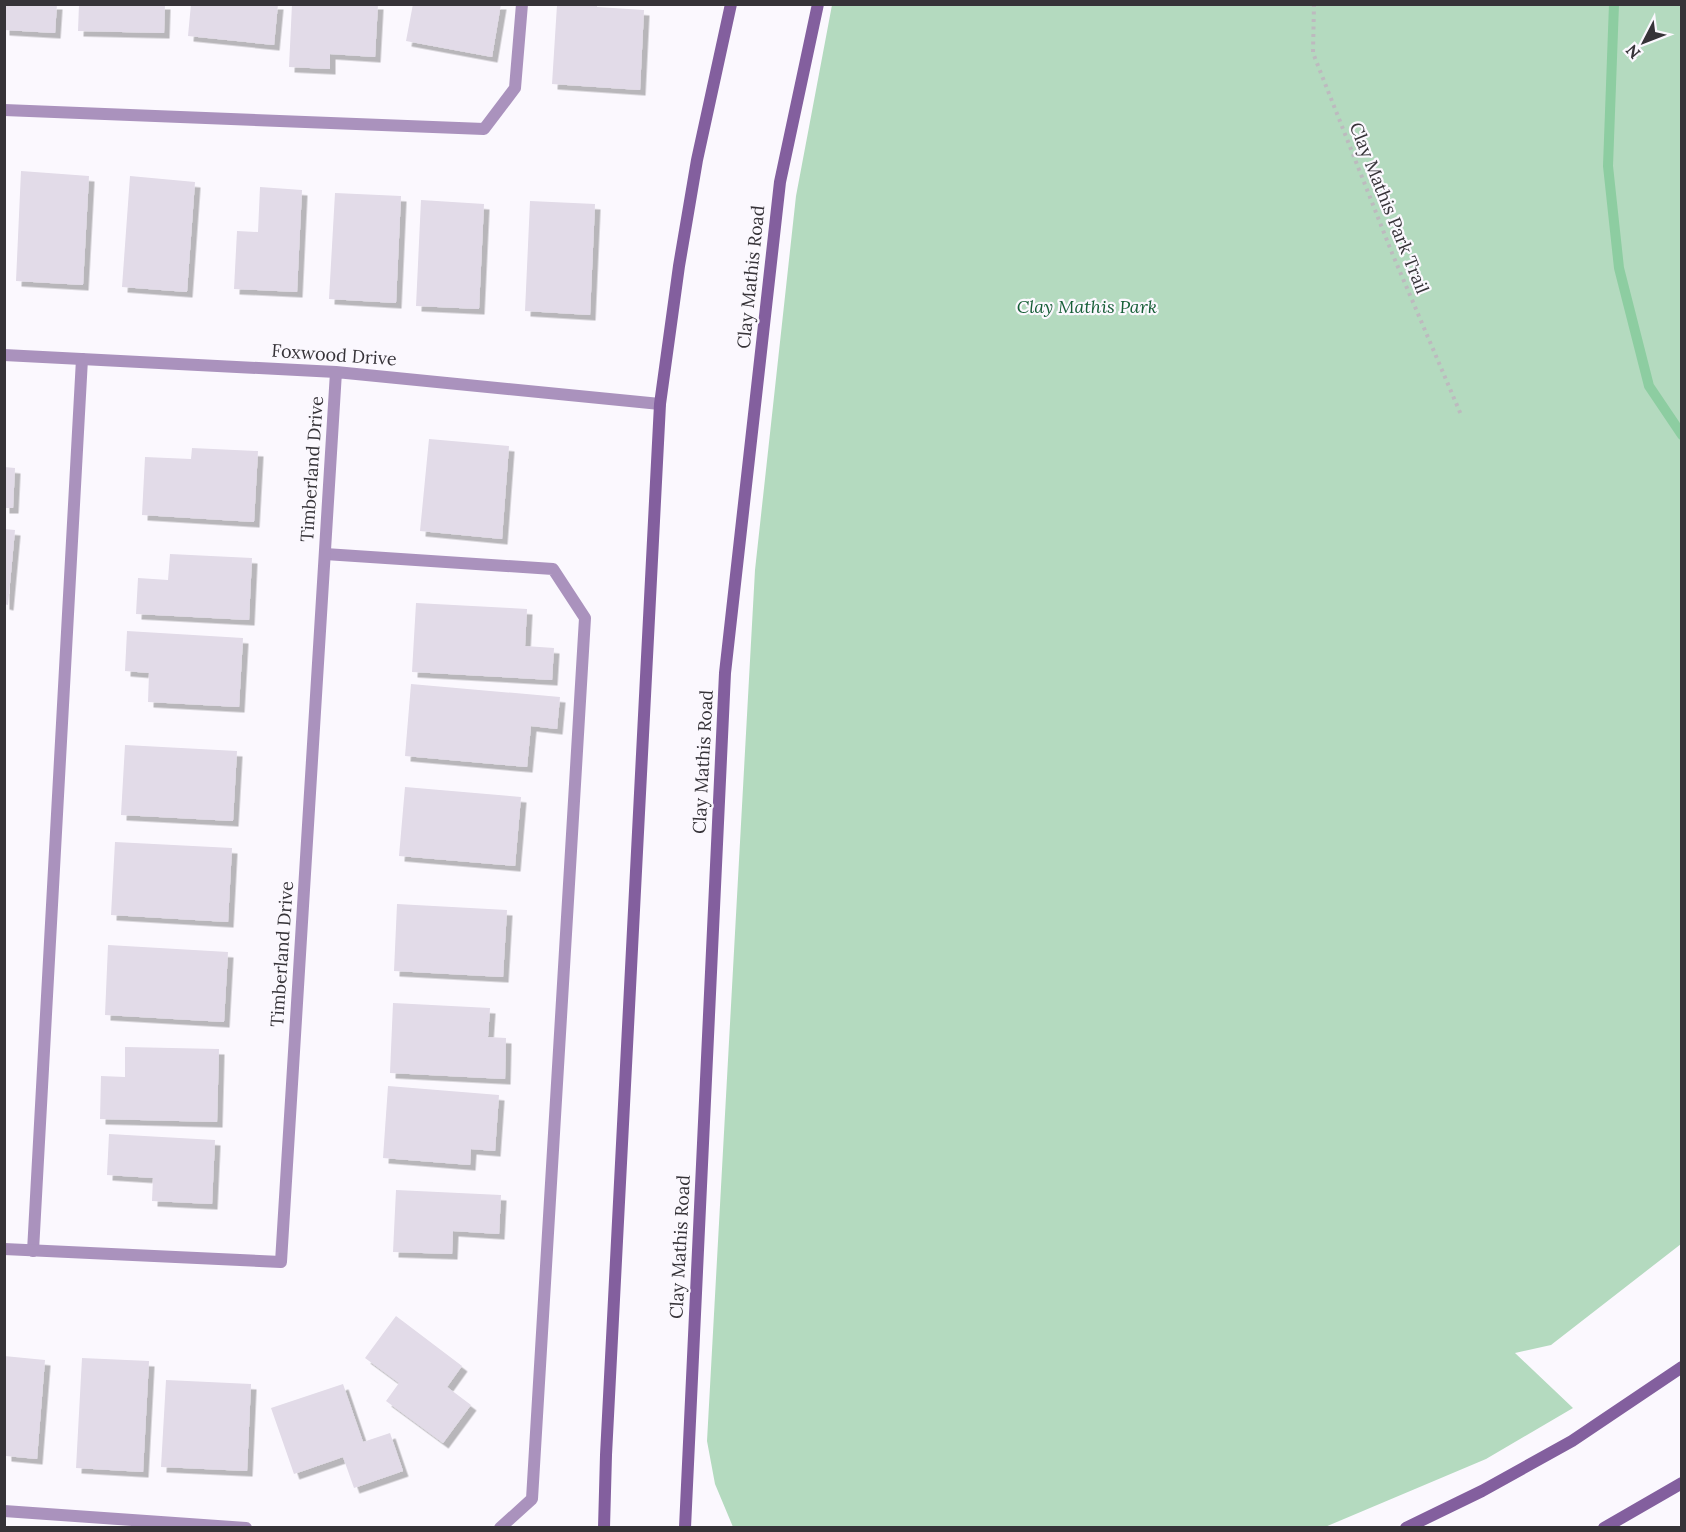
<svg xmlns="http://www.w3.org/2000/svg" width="1686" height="1532" font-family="Lora,serif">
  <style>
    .green { fill: #b4dabf }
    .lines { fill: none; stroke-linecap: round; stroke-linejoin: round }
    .stream { stroke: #8dcda1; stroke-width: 10 }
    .building { fill: #e2dbe8; filter: url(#shadow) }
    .path { stroke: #bdbabf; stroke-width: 4; stroke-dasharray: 3 4.5; stroke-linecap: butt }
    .lane { stroke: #aa92bd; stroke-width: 12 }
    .street { stroke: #aa92bd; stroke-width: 12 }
    .secondary { stroke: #835f9e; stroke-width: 12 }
    .labels { text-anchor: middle; stroke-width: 4.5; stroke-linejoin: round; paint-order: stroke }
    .street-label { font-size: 18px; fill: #363338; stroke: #fbf8fe }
    .park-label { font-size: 18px; font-style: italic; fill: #165e36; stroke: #fbf8fe }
  </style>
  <defs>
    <filter id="shadow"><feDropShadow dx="5.5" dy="5.5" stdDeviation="0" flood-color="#0004"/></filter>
  </defs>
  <rect width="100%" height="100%" fill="#fbf8fe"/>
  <path class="green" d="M 832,5 L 1681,5 L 1681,1244 L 1551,1345 L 1515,1353 L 1573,1408 L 1486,1459 L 1325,1527 L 733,1527 L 715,1484 L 707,1441 L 755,570 L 796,196 Z"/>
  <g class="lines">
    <path class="stream" d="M 1614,4 L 1608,166 L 1619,268 L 1649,386 L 1682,435"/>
  </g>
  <path class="building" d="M 4,4 L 57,4 L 55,33 L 4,30 Z
    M 79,4 L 165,4 L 164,33 L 78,31 Z
    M 191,4 L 278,4 L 274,45 L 188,36 Z
    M 292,4 L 378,4 L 375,57 L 330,54 L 330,69 L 289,67 Z
    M 413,4 L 501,4 L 492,57 L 406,41 Z
    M 557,5 L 597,5 L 597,7 L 644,10 L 640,90 L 552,84 Z
    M 21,171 L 89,176 L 83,285 L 16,281 Z
    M 130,176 L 195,182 L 187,292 L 122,287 Z
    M 260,187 L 302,190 L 297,292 L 234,289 L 237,231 L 258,232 Z
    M 335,193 L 401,196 L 396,303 L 329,299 Z
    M 421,200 L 484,204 L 479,309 L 416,306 Z
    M 530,201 L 595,204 L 590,315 L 525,311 Z
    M 429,439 L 509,446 L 502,539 L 420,531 Z
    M 192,448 L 258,451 L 254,522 L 142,515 L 145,457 L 191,459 Z
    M 4,467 L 15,468 L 13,508 L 4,508 Z
    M 4,529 L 15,530 L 8,605 L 4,604 Z
    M 170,554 L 252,558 L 249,620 L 136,614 L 138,578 L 168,580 Z
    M 416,603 L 527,609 L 525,646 L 554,648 L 552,680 L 412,672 Z
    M 127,631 L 243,638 L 239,707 L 148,702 L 149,673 L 125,671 Z
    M 411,684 L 560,697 L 557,729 L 531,726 L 527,767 L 405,756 Z
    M 125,745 L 237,751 L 233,821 L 121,815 Z
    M 405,787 L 521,797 L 515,866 L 399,856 Z
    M 115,842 L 232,848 L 228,922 L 111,915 Z
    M 397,904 L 507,910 L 503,977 L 394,971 Z
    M 108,945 L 228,952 L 224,1022 L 105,1015 Z
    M 393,1003 L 490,1008 L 488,1037 L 506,1038 L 505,1079 L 390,1073 Z
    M 125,1047 L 219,1049 L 217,1122 L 100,1119 L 101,1076 L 125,1077 Z
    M 388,1086 L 499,1095 L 495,1151 L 471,1149 L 470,1165 L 383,1158 Z
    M 109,1134 L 215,1140 L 212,1204 L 152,1201 L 153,1178 L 107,1175 Z
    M 396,1190 L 501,1195 L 499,1234 L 453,1231 L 452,1254 L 393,1252 Z
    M 396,1316 L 462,1366 L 447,1387 L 471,1405 L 443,1443 L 386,1401 L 399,1383 L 365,1358 Z
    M 4,1356 L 45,1360 L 37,1459 L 6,1456 Z
    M 82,1358 L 149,1361 L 143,1472 L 76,1468 Z
    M 166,1380 L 251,1384 L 247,1471 L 161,1467 Z
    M 343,1384 L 363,1442 L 390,1433 L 403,1471 L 354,1488 L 343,1457 L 294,1474 L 271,1408 Z"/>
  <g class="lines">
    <path class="path" d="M 1314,4 L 1313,53 L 1392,253 L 1462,417"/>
    <path class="lane" d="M 4,110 L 484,129 L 515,88 L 522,4
      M 325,554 L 553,569 L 585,618 L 532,1499 L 500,1528
      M 33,1251 L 82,359
      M 4,1511 L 246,1528"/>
    <path class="street" d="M 4,355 L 336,372 L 660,404
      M 4,1249 L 281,1262 L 336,372"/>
    <path class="secondary" d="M 604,1528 L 606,1455 L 660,404 L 679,266 L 697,160 L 731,4
      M 685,1528 L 725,673 L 780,182 L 818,4
      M 1406,1528 L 1482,1491 L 1572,1441 L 1682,1367
      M 1604,1528 L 1682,1483"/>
  </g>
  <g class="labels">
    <g class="street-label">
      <text transform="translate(1389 208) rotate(68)" y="6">Clay Mathis Park Trail</text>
      <text transform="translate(751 277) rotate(-84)" y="6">Clay Mathis Road</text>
      <text transform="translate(334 355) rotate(4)" y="6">Foxwood Drive</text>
      <text transform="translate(312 469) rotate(-86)" y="6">Timberland Drive</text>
      <text transform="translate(703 762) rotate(-87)" y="6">Clay Mathis Road</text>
      <text transform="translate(282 954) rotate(-86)" y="6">Timberland Drive</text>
      <text transform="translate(680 1247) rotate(-87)" y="6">Clay Mathis Road</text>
    </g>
    <g class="park-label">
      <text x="1087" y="313">Clay Mathis Park</text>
    </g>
  </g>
  <rect width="1686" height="1532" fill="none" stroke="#363338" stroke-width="12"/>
  <g transform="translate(1644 42) rotate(228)" stroke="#fbf8fe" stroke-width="4.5" paint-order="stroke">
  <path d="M0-4.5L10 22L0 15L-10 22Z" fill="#363338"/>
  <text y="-9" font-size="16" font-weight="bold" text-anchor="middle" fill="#363338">N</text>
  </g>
</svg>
